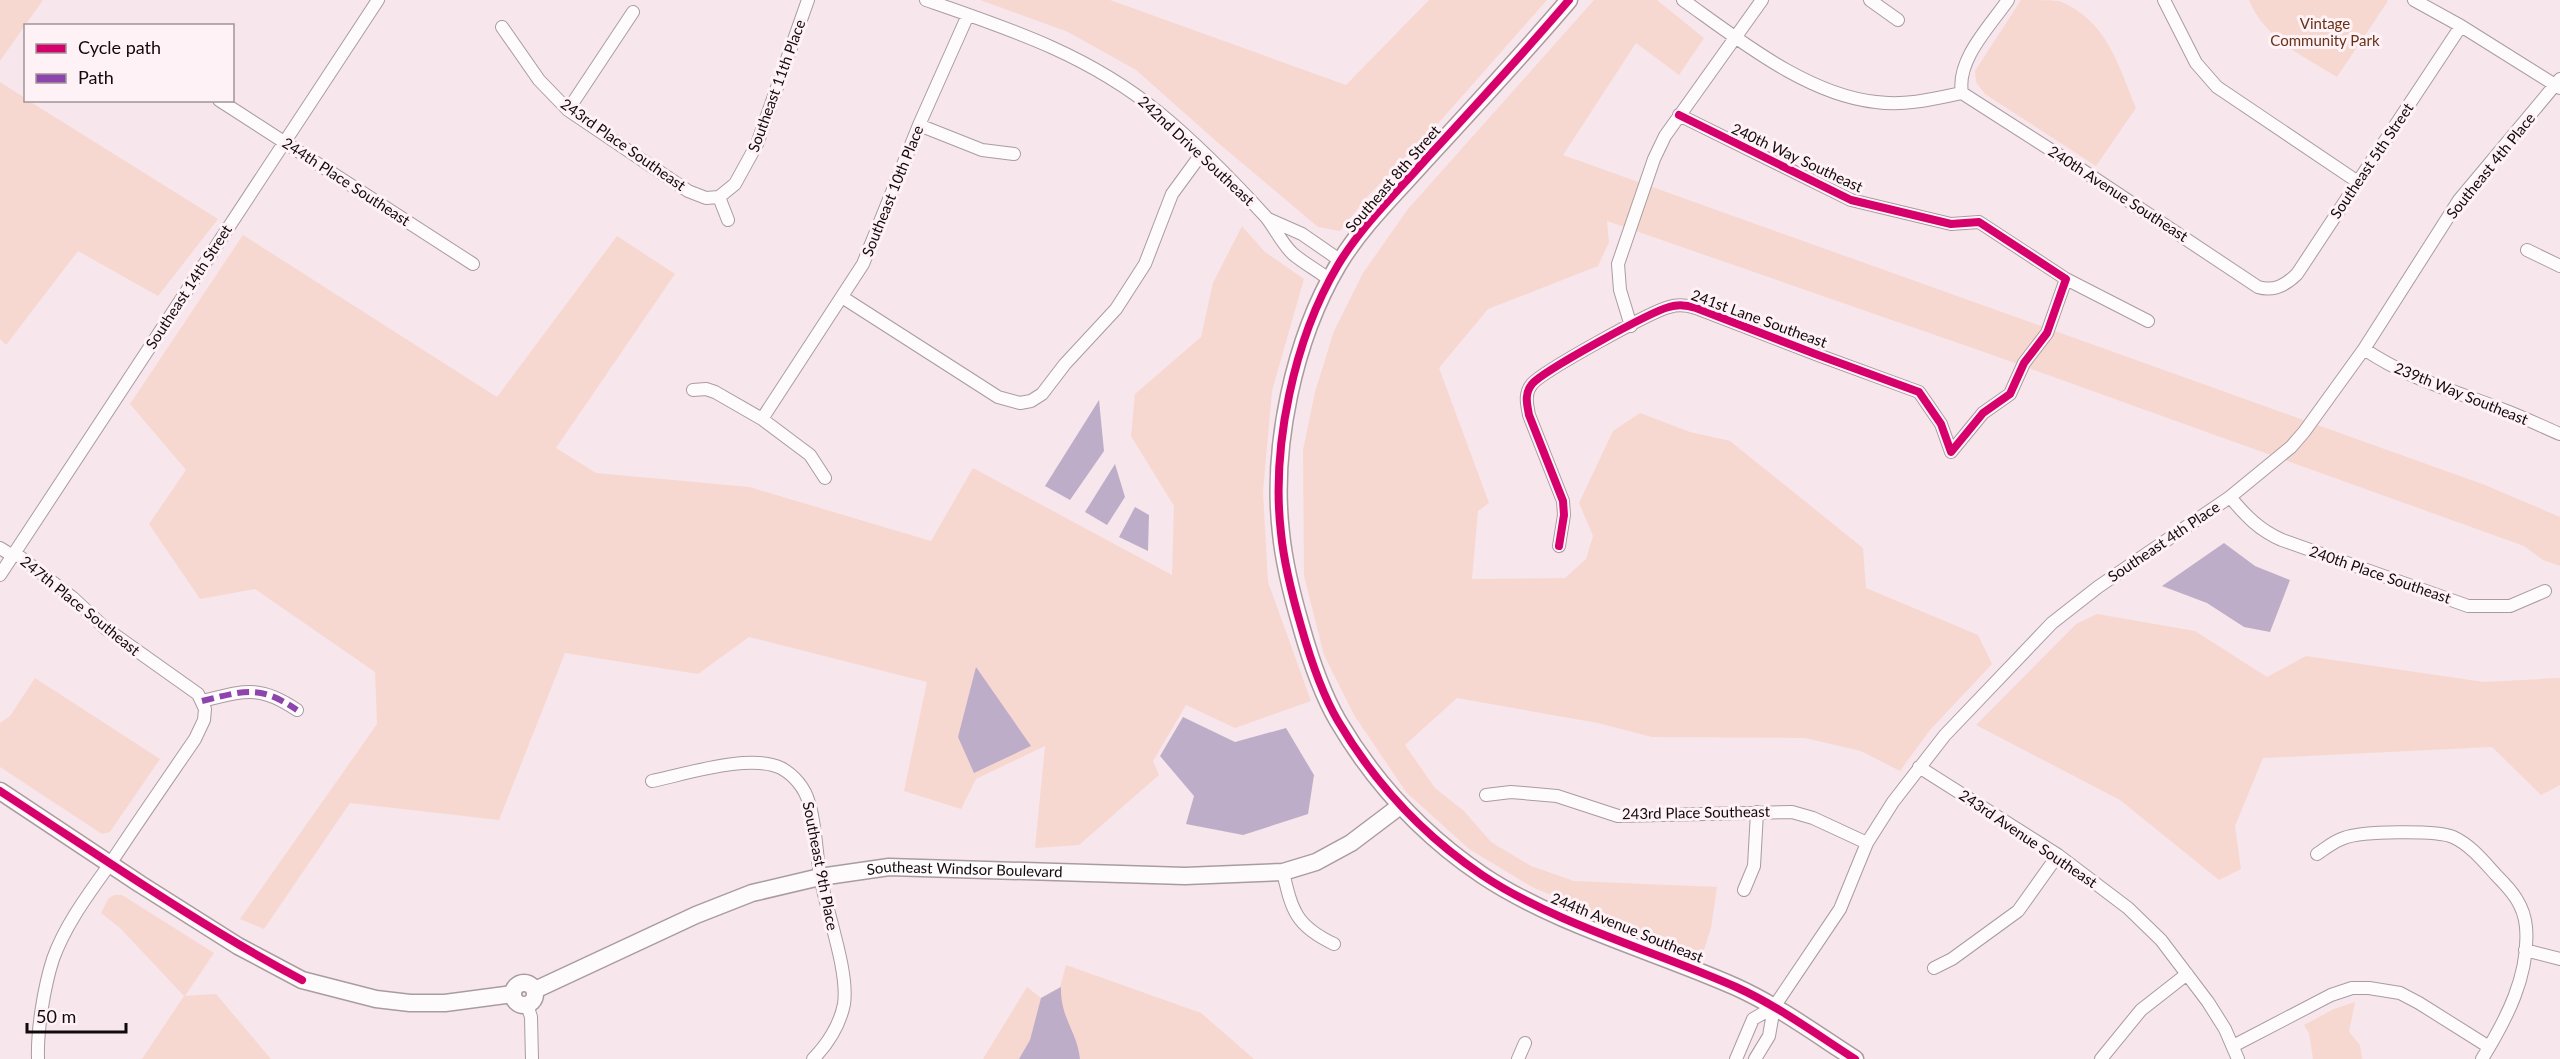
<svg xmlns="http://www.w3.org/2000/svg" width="2560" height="1059" font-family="Lato,sans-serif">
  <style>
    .green { fill: #f7d8d0 }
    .water { fill: #beadc8 }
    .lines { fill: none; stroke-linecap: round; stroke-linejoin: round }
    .street-casing { stroke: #a99ca1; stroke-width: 14 }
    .secondary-casing { stroke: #a99ca1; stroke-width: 19 }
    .street { stroke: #fefbfc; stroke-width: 12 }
    .secondary { stroke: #fefbfc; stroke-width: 16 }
    .quiet { stroke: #8e44ad; stroke-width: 6; stroke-dasharray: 12 6; stroke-linecap: butt }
    .cycleway-casing { stroke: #fff2f6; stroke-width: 11 }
    .cycleway { stroke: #d6006c; stroke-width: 8 }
    .labels { text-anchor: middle; stroke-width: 6; stroke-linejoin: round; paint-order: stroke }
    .park-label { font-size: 15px; fill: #683116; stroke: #fff2f6 }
    .street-label { font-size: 15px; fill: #12090c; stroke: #fff2f6 }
  </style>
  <rect width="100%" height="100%" fill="#f7e6ec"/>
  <path class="green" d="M 0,0 L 43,0 L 0,61 Z
    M 980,0 L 1110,0 L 1346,85 L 1429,0 L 1547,0 L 1442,119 L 1367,197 L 1340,231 L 1318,227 L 1216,141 L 1136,70 L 1068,32 Z
    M 1594,0 L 1657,0 L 1704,38 L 1679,75 L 1636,43 L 1563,155 L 2485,485 L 2560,517 L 2560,566 L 2543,560 L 2524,546 L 1984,352 L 1607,221 L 1609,242 L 1598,266 L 1488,309 L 1439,368 L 1489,503 L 1478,511 L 1472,579 L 1565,578 L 1586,559 L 1593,536 L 1579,503 L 1613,431 L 1640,413 L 1690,432 L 1730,441 L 1863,548 L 1866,588 L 1978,635 L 1992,664 L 1930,730 L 1900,771 L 1861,751 L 1805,738 L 1652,737 L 1598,723 L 1457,698 L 1405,745 L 1435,788 L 1464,811 L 1491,842 L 1531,866 L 1574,881 L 1717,887 L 1711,928 L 1703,953 L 1602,917 L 1532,887 L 1469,849 L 1406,792 L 1354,715 L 1324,655 L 1304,576 L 1303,450 L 1315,392 L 1334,331 L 1363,273 L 1408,209 Z
    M 2021,0 C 2032,0 2049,0 2059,1 C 2107,20 2118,65 2136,108 L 2096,166 L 1985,94 L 1976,82 L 1975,71 Z
    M 2249,0 L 2386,0 L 2388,1 L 2337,77 C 2304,57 2264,38 2249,0 Z
    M 0,80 L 0,82 L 25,98 L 26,100 L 29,101 L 218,219 L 158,296 L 78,251 L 6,345 L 0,339 Z
    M 1242,226 L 1265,252 L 1304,279 L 1272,391 L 1263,492 L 1268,582 L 1311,701 L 1235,728 L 1186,705 L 1153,761 L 1159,775 L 1079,845 L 1035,848 L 1045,746 L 976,779 L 961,809 L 904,791 L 927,682 L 749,637 L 698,674 L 565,653 L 499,820 L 350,803 L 264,929 L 240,919 L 377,724 L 375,672 L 255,589 L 200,599 L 149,524 L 186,470 L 130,404 L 243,235 L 497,397 L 617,236 L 675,274 L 556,448 L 596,473 L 749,487 L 931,541 L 973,468 L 1172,575 L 1174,506 L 1131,436 L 1135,394 L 1201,337 L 1213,283 Z
    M 2097,614 L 2195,631 L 2267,677 L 2306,656 L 2484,682 L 2560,678 L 2560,785 L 2541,795 L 2492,747 L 2263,758 L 2235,826 L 2241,869 L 2219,880 L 2120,800 L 1976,725 L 2076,624 Z
    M 35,678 L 160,759 L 110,832 L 102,834 L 0,767 L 0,723 L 10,716 Z
    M 114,895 L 122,895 L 214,953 L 185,996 L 216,994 L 271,1059 L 142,1059 L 184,996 L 120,928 L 101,913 L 108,899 Z
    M 1066,965 L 1201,1013 L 1254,1059 L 983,1059 L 1027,987 L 1041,998 L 1060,987 Z
    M 2355,1002 L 2349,1032 L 2360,1045 L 2362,1059 L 2313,1059 L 2309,1033 L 2304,1025 L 2334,1009 Z"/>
  <path class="water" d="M 1099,400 L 1104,451 L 1070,500 L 1045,486 Z
    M 1115,464 L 1125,497 L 1107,525 L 1085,512 Z
    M 1135,507 L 1149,515 L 1148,551 L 1119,537 Z
    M 2224,543 L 2255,566 L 2290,580 L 2270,632 L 2244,627 L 2207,603 L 2162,586 Z
    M 976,667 L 1031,746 L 974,773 L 958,737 Z
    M 1183,717 L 1235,742 L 1286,728 L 1314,775 L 1308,814 L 1243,835 L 1186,824 L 1194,796 L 1160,756 Z
    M 1061,987 C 1060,1018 1077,1031 1080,1059 L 1019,1059 L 1030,1040 L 1041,998 Z"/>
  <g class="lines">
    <defs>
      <path id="street" d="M 926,0 C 1010,29 1089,55 1158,112 C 1196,143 1233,181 1266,217 C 1275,228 1282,244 1293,254 C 1304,263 1318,271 1330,280
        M 1683,0 C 1738,39 1807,95 1876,102 C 1905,106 1934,99 1962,93
        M 1870,0 L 1898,20
        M 2164,0 L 2196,63 L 2217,87 L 2358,182
        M 2414,0 L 2461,26 L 2560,88
        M 502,27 L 539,80 L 568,110 L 688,191 L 706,198 L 719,197 L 728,220
        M 1962,93 L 2076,166 L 2258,287 C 2274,292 2286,285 2297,274 L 2461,26
        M 1962,93 C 1956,60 1990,26 2008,0
        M 219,100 L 473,264
        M 568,110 L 633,12
        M 919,125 L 982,150 L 1014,154
        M 719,197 L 735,184 L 757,144 L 808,0
        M 1268,219 L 1302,234 L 1341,261
        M 2527,250 L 2560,266
        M 2066,279 L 2148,321
        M 842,297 L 998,397 L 1020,403 L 1031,401 L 1042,394 L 1065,364 L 1116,309 L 1145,264 L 1172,194 L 1202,153
        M 1631,326 L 1620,290 L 1618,264 L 1654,159 L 1665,136 L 1762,0
        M 2364,349 C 2408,379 2455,391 2504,410 C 2523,417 2541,426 2560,434
        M 693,390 L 706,389 L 715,392 L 762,419 L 810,455 L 825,478
        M 762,419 L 863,264 L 919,125 L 968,15
        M 2230,497 C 2246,516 2259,530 2282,540 L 2468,606 L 2510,606 L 2545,591
        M 1559,546 L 1564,515 L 1563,501 L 1529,415 C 1527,404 1524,394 1532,384 C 1543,371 1650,312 1669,307 C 1678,304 1687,305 1696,308 L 1818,355 L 1919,392 L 1941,424 L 1951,452 L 1983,413 L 2010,394 L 2024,363 L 2047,333 L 2066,279 L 1979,222 L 1951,224 L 1851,200 L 1679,115
        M 0,548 L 13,556
        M 15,553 L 73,598 L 105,628 L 198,694 L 205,709 L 204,720 L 195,739 C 167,780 139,820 112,861 C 90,892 66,923 53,959 C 44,987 37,1030 38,1059
        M 0,575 L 378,0
        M 202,701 C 244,691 259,684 297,710
        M 1919,767 L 2058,855 L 2128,908 L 2161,940 L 2208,1002 L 2225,1029 L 2238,1059
        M 652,781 C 686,774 751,753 781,768 C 794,775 805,788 809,803 C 816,826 816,851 820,875 C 826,911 849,971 844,1004 C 840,1025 827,1045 813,1059
        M 1486,795 L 1511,792 L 1557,796 L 1618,816 L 1792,812 L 1813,818 L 1867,843
        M 2317,854 C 2326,848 2334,841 2344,838 C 2361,831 2437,830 2453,837 C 2471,845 2485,863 2497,876 C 2512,891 2524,905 2526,927 C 2530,975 2506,1020 2482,1059
        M 1283,872 C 1292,911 1296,926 1334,944
        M 1744,890 L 1754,866 L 1757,812
        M 2525,950 L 2560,959
        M 1934,968 L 1952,959 L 2018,911 L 2058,855
        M 527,1005 L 531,1017 L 532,1059
        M 2233,1046 L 2331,995 L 2352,988 L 2369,988 L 2400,993 L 2419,1003 L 2489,1047
        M 1518,1059 L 1525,1043
        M 1736,1059 L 1753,1019 L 1774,1007
        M 1755,1059 L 1769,1036 L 1774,1007 L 1840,909 L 1867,843 L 1893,802 L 1945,735 L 2052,623 L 2098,587 L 2230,497 L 2291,447 L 2304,432 L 2364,349 L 2459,200 L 2560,79
        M 2101,1059 L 2141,1010 L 2187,974"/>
      <g id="secondary">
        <path d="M 1569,0 C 1523,54 1475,106 1427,158 C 1397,192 1362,225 1338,265 C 1294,339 1271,447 1281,533 C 1284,564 1292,595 1301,626 C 1310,658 1321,692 1338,721 C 1374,782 1423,835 1482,875 C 1555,924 1655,951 1736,987 C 1778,1006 1816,1034 1855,1059"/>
        <path d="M 0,791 L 140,884 L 238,946 L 302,980 L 376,999 L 410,1003 L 445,1003 L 513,994"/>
        <circle cx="524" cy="994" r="11"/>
        <path id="s1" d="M 535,990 L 696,915 L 752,893 L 820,877 L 889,867 L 1185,876 L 1283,872 L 1316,862 L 1351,843 L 1400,806"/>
      </g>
    </defs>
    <use href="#street" class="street-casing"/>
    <use href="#secondary" class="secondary-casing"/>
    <use href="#street" class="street"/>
    <use href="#secondary" class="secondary"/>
    <path class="quiet" d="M 202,701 C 244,691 259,684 297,710"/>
    <defs>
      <path id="cycleway" d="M 1569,0 C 1523,54 1475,106 1427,158 C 1397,192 1362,225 1338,265 C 1294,339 1271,447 1281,533 C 1284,564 1292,595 1301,626 C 1310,658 1321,692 1338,721 C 1374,782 1423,835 1482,875 C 1555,924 1655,951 1736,987 C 1778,1006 1816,1034 1855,1059
        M 1559,546 L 1564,515 L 1563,501 L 1529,415 C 1527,404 1524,394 1532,384 C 1543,371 1650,312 1669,307 C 1678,304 1687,305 1696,308 L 1818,355 L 1919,392 L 1941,424 L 1951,452 L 1983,413 L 2010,394 L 2024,363 L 2047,333 L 2066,279 L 1979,222 L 1951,224 L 1851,200 L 1679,115
        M 0,791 C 100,856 197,924 302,980"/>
    </defs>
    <use href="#cycleway" class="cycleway-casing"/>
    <use href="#cycleway" class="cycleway"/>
  </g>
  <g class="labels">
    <g class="park-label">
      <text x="2325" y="29">Vintage<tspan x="2325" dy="17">Community Park</tspan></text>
    </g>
    <g class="street-label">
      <text transform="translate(777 86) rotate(-70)" y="5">Southeast 11th Place</text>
      <text transform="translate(623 145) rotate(35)" y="5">243rd Place Southeast</text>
      <text transform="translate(1196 151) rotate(43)" y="5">242nd Drive Southeast</text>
      <text transform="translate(1797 158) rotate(25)" y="5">240th Way Southeast</text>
      <text transform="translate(2372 161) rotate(-56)" y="5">Southeast 5th Street</text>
      <text transform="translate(2491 166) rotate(-51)" y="5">Southeast 4th Place</text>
      <text transform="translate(1393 179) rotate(-49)" y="5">Southeast 8th Street</text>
      <text transform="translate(346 182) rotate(33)" y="5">244th Place Southeast</text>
      <text transform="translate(893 191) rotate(-68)" y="5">Southeast 10th Place</text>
      <text transform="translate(2118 194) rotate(33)" y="5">240th Avenue Southeast</text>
      <text transform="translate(189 287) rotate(-57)" y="5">Southeast 14th Street</text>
      <text transform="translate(1759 319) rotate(20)" y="5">241st Lane Southeast</text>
      <text transform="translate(2461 394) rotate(22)" y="5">239th Way Southeast</text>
      <text transform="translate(2164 542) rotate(-34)" y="5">Southeast 4th Place</text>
      <text transform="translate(2380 575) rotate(19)" y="5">240th Place Southeast</text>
      <text transform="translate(80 606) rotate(39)" y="5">247th Place Southeast</text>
      <text transform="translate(1696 813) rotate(-1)" y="5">243rd Place Southeast</text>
      <text transform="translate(2028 839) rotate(34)" y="5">243rd Avenue Southeast</text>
      <text transform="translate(820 866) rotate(79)" y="5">Southeast 9th Place</text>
      <text dy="5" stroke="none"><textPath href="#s1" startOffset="453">Southeast Windsor Boulevard</textPath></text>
      <text transform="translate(1627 928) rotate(22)" y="5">244th Avenue Southeast</text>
    </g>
  </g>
  <rect x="24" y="24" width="210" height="78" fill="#fff2f6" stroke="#a09598" stroke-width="1.5"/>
  <rect x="36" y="44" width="30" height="9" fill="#d6006c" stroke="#a09598" stroke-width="1.5"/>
  <text x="78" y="54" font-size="18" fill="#12090c">Cycle path</text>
  <rect x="36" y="74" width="30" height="9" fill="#8e44ad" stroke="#a09598" stroke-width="1.5"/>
  <text x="78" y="84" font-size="18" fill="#12090c">Path</text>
  <path d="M27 1023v9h99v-9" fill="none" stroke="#12090c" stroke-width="3"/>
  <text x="36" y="1023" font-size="18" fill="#12090c" stroke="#fff2f6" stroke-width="4.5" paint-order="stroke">50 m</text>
</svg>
